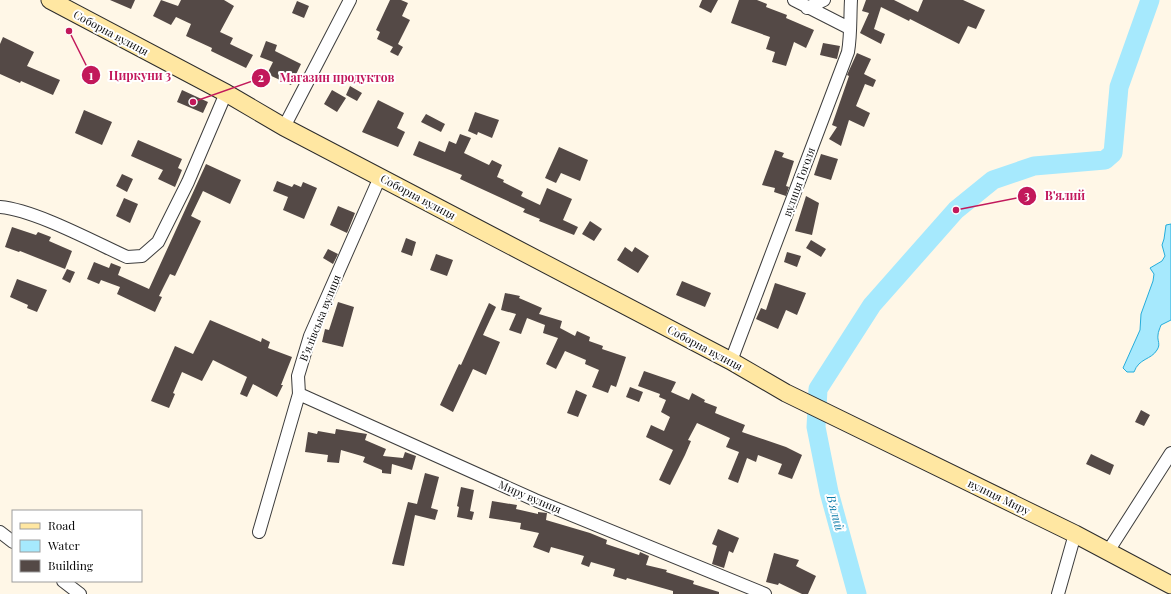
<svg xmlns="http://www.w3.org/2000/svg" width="1171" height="594" font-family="'Playfair Display',serif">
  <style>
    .water { fill: #a6e9fd; stroke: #25addb }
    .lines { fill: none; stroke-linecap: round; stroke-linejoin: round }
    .river { stroke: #a6e9fd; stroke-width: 19 }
    .building { fill: #544946 }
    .street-casing { stroke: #3d3d3d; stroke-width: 14 }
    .secondary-casing { stroke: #2c2c2c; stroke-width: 19 }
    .street { stroke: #fff; stroke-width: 12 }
    .secondary { stroke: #ffe7a2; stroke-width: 17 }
    .labels { text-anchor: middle; stroke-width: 4; stroke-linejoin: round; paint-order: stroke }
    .street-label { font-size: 11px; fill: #0a0a0a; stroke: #fff }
    .water-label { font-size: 12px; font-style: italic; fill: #0979a7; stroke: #fff }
    .leader { fill: none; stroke: #c2185b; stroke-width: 1.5 }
    .callout-dot { fill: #c2185b; stroke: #fff; stroke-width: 1.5 }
    .mark-label { font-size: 12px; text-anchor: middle; font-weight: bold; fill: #fff }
    .callout-label { font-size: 12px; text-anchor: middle; font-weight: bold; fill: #c2185b; stroke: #fff; stroke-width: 4; stroke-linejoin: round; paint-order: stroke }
  </style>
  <rect width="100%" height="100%" fill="#fff7e7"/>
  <path class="water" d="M 1171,224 L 1171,320 L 1161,325 C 1160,328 1158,332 1158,335 C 1157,341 1161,344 1157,350 C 1151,360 1139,358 1134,372 L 1127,372 L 1123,368 L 1140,330 L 1141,314 L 1153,281 L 1154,274 L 1150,268 L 1162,261 L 1165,256 L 1162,245 L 1164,239 L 1166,225 Z"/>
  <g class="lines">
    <path class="river" d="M 857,594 L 829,492 L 816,427 L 818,389 L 872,305 L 956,210 L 993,180 L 1034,166 L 1105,160 L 1113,153 L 1119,87 L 1150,0"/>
  </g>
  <path class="building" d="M 110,0 L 135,0 L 131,9 Z
    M 161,0 L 178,6 L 181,0 L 224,0 L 234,6 L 220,32 L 233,38 L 230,44 L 253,55 L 246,68 L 211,51 L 212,48 L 186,36 L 191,24 L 176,17 L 171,25 L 153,16 Z
    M 390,0 L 401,0 L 408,3 L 402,16 L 410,20 L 398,44 L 403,47 L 398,56 L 390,52 L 393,47 L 377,39 L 380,32 L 376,30 Z
    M 702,0 L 718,0 L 711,13 L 699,7 Z
    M 739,0 L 757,0 L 767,4 L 766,7 L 787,15 L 786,18 L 814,30 L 806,48 L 794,42 L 786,66 L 772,62 L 775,52 L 766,49 L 770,37 L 731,23 Z
    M 866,0 L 894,0 L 918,12 L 923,0 L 963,0 L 985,10 L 976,29 L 968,26 L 959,44 L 910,19 L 909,21 L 881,7 L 874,29 L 885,34 L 881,44 L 860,33 L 869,13 L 862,11 Z
    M 297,1 L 309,6 L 304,18 L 292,13 Z
    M 3,37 L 34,52 L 27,66 L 60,80 L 53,95 L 21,81 L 20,83 L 0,74 L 0,44 Z
    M 266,41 L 277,45 L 275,51 L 301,64 L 291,85 L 267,74 L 273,62 L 260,57 Z
    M 823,43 L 840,46 L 837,59 L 820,55 Z
    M 857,53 L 871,59 L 864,74 L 876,80 L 873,87 L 865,84 L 856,106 L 870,113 L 864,127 L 849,120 L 841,146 L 829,139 L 837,127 L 832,125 L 849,76 L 847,75 Z
    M 350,86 L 362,93 L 357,101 L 346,95 Z
    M 182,90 L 208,102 L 203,113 L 177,102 Z
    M 332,90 L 346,98 L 337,112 L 324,104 Z
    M 378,100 L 404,113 L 397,128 L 405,132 L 398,147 L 362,132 Z
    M 84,110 L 112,122 L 102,145 L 75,133 Z
    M 475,112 L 499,120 L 492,138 L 478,132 L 477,135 L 468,131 Z
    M 426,114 L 445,124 L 441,132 L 421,122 Z
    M 460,134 L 471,138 L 464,153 L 489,165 L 492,160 L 502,165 L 497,177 L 504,180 L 503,182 L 523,192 L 521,196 L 540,205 L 547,188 L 572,199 L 563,220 L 578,227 L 574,235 L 539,221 L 540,219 L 523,212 L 525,209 L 460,179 L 462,175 L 413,155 L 419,141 L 445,152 L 449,141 L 456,144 Z
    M 138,140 L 182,159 L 178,168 L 182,170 L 175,187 L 158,179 L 163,170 L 131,156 Z
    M 559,147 L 588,160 L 580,181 L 561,173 L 556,183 L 545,178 Z
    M 775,150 L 784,153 L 782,157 L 794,161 L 786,186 L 789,187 L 786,196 L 774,192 L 775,188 L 762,185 Z
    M 821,154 L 838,159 L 831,180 L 814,175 Z
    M 206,164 L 241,180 L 230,204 L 203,191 L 191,216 L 201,221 L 175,276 L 170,274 L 159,296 L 162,297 L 155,312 L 117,294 L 120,287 L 101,280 L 99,284 L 87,279 L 94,262 L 109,268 L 111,263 L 121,267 L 118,275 L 149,289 Z
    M 122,174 L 133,179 L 127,192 L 116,186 Z
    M 277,181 L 292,187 L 294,184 L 301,187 L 303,182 L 317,188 L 304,219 L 283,210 L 288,197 L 273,191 Z
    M 806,196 L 819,203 L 812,235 L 795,231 Z
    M 124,198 L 138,204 L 130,223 L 116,216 Z
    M 338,206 L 355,213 L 347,233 L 330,225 Z
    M 590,221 L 602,229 L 594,241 L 582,234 Z
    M 12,227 L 36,235 L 38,232 L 51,237 L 49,241 L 72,251 L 65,269 L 20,251 L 19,252 L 5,247 Z
    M 406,238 L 416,242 L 412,256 L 401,252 Z
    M 811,240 L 826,249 L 821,257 L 806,248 Z
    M 625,247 L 632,252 L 635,247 L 649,256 L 638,273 L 617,260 Z
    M 328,249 L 338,254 L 333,264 L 323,258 Z
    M 787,252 L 801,256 L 797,267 L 784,262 Z
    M 436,254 L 453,260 L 447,276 L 430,270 Z
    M 67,269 L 75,272 L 70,283 L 62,279 Z
    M 17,279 L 47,290 L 37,312 L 27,308 L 28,305 L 10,297 Z
    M 682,281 L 711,293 L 705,307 L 676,295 Z
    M 775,283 L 806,293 L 797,315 L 786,310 L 778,329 L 756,319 L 761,308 L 766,310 Z
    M 505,293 L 520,296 L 519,298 L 542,308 L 539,314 L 562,321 L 560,328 L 575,336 L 577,331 L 590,337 L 589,341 L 603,346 L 602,349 L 626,357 L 616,387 L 611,385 L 608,393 L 592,387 L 599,370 L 585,364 L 586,360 L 565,351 L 556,369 L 546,364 L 558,338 L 543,333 L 545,325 L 527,318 L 521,334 L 509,330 L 516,314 L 501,310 Z
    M 338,302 L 354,307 L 343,347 L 322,342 L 325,329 L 329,330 Z
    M 489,303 L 496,307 L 483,335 L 500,342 L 486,375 L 473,369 L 453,412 L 440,405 L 459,364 L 461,365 Z
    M 210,320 L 261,342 L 262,338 L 270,342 L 268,348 L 292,357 L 281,385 L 283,385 L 277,397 L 253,384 L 247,397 L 240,394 L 247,377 L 213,360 L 202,381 L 182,372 L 173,393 L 175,394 L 169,408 L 151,401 L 175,346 L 193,354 Z
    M 644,371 L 676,382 L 671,392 L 689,400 L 692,393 L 705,400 L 704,402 L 717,407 L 715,413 L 745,425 L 742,432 L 786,447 L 802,455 L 792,479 L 778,474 L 782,464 L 758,455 L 756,462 L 747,458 L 738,483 L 728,479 L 739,452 L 726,447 L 730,438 L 697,423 L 688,440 L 691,441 L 685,455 L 670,485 L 659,480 L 673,450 L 646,437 L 651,425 L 664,431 L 670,417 L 661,412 L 666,400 L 659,397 L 660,394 L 638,386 Z
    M 630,387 L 643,392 L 639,402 L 626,397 Z
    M 576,390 L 587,395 L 578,417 L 567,413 Z
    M 1141,410 L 1150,415 L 1144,426 L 1135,422 Z
    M 336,429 L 367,434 L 365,440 L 386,449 L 383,456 L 403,458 L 405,452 L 416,456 L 412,470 L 392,464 L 391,474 L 382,473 L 382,470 L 363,462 L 365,457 L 341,450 L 339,463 L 327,462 L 328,455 L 305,452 L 308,432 L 317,434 L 318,431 L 335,434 Z
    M 1091,454 L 1114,465 L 1110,475 L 1086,464 Z
    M 425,473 L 439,477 L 431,508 L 438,510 L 435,520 L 415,515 L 404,566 L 392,564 L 408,502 L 417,504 Z
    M 461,487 L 474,490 L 470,511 L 474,512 L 472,520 L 457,517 L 459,507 L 457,506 Z
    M 492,501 L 517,505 L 516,509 L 538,514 L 538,512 L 547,513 L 546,520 L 590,533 L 607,540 L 606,544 L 639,555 L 640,552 L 649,556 L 646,565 L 667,570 L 666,572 L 694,581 L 693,584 L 719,592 L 719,594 L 673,594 L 673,591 L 627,578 L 626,580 L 613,576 L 615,569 L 591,562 L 589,567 L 581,564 L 584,556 L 551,547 L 549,553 L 533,547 L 539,533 L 520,529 L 521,523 L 489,518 Z
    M 718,529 L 739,538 L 733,553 L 729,551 L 724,568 L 712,564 L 717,546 L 712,544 Z
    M 774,553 L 799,560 L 796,566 L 816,576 L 808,594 L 802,594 L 779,583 L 778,585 L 766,582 Z"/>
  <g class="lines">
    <defs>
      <path id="street" d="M 794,0 L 849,28
        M 807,8 L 824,0
        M 284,127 L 350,0
        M 0,207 C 35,210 94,242 127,257 L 142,256 L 158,242 L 188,182 L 226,93
        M 731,361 L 848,52 C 851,35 850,17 851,0
        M 299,394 L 535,500 L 765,594
        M 0,532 L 13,542
        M 259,532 L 299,394 L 298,376 L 310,336 L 380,177
        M 1107,553 L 1171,453
        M 63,581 L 80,594
        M 1058,594 L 1075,534"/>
      <path id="secondary" d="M 50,0 L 226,93 L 284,127 L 731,361 L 786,393 L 1075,534 L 1171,585"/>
    </defs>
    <use href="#street" class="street-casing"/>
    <use href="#secondary" class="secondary-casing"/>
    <use href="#street" class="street"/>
    <use href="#secondary" class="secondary"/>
  </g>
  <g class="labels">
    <g class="street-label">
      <text transform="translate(111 33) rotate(28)" y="4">Соборна вулиця</text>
      <text transform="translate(799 182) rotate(-70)" y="4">вулиця Гоголя</text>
      <text transform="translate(418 197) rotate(28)" y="4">Соборна вулиця</text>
      <text transform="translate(320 318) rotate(-68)" y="4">В’ялівська вулиця</text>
      <text transform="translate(705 348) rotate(28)" y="4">Соборна вулиця</text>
      <text transform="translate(530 497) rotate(23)" y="4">Миру вулиця</text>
      <text transform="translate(999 497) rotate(26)" y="4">вулиця Миру</text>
    </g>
    <g class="water-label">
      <text transform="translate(835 513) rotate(75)" y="4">В'ялий</text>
    </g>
  </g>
  <path class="leader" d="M69 31L91 75M193 102L261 78M956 210L1027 196"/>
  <g class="callout-dot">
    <circle cx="69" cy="31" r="4"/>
    <circle cx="193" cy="102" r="4"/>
    <circle cx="956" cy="210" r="4"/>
    <circle cx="91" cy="75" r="10"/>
    <circle cx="261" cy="78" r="10"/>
    <circle cx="1027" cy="196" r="10"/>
  </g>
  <g class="mark-label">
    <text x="91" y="80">1</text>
    <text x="261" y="82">2</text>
    <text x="1027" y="200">3</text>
  </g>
  <g class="callout-label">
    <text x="140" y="80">Циркуни 3</text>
    <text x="337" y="82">Магазин продуктов</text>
    <text x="1065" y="200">В'ялий</text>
  </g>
  <rect x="12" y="510" width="130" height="72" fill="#ffffff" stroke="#9d9d9d"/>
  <rect x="20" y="523" width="20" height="6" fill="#ffe7a2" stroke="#9d9d9d"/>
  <text x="48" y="530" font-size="12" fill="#0a0a0a">Road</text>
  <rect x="20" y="540" width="20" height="12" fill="#a6e9fd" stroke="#9d9d9d"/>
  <text x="48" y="550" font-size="12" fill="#0a0a0a">Water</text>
  <rect x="20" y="560" width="20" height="12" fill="#544946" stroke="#9d9d9d"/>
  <text x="48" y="570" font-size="12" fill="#0a0a0a">Building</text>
</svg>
